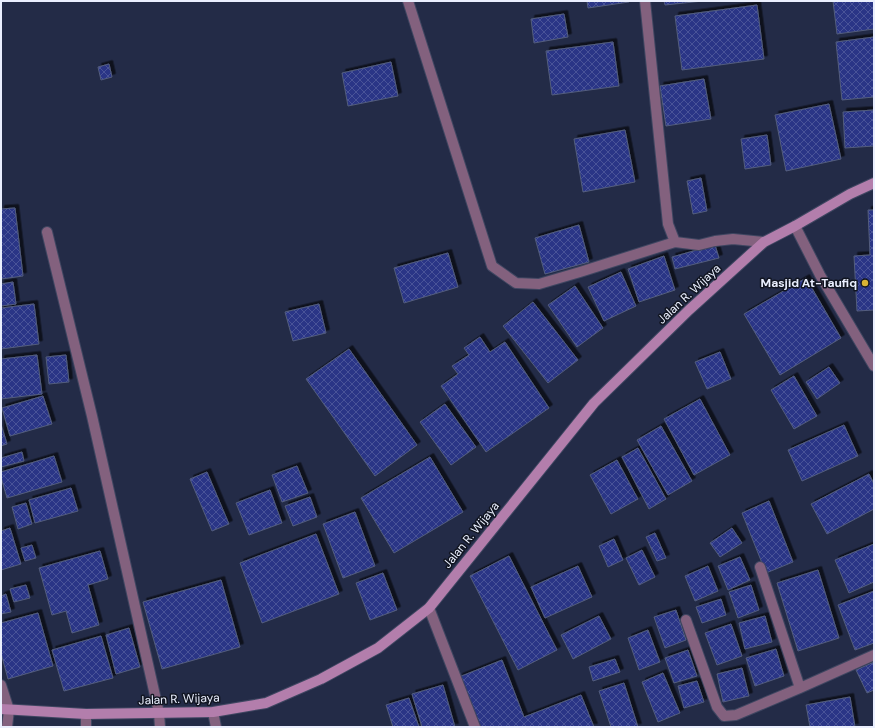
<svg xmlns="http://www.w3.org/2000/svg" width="875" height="728" font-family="'DM Sans',sans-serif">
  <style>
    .building { fill: url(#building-cross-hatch); stroke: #535d7d; filter: url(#shadow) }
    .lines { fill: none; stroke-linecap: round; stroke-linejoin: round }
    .street-casing { stroke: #3f4661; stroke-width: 12 }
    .secondary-casing { stroke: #3f4661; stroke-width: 12 }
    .street { stroke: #83617e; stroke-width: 10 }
    .secondary { stroke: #b37eac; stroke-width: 10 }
    .poi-dot { fill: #d9b334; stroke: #111521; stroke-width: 1.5 }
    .labels { text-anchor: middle; stroke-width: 3; stroke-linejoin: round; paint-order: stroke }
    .poi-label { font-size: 12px; font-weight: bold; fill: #eaeffe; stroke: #111521; text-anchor: end }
    .street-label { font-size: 12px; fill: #eaeffe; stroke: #111521 }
  </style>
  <defs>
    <pattern id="building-cross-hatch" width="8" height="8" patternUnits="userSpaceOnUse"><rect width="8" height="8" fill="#293686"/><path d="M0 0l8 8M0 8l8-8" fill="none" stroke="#485398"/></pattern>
    <filter id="shadow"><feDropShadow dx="3.5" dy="-3.5" stdDeviation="0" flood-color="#0009"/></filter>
  </defs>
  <rect width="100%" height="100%" fill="#232b47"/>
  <path class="building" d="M 587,1 L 629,1 L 629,2 L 588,8 Z
    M 664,1 L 703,1 L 665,5 Z
    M 833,1 L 874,1 L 874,29 L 837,34 Z
    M 757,5 L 764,59 L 682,70 L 675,16 Z
    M 564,14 L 568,37 L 534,43 L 531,19 Z
    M 874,37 L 874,97 L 842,100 L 836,42 Z
    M 613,42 L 619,86 L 552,95 L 546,51 Z
    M 391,62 L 398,96 L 348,106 L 342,73 Z
    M 109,64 L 112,77 L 101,80 L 98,67 Z
    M 704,79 L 711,119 L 666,126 L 660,86 Z
    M 829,104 L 841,159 L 786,171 L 775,115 Z
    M 874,110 L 874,146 L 845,148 L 843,112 Z
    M 625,130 L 635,182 L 583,192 L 574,139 Z
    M 767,135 L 771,165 L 745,169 L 741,139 Z
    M 701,178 L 707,211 L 693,214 L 687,181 Z
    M 15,208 L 23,276 L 1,279 L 1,209 Z
    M 868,210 L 874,210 L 874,310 L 857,311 L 854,256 L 870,255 Z
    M 579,225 L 589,262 L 545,274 L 535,238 Z
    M 715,245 L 719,258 L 675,269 L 672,257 Z
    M 448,253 L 458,287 L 404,303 L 394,268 Z
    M 664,256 L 675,290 L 639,302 L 628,269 Z
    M 621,272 L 636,306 L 604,321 L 588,287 Z
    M 806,278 L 841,338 L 780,375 L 744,314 Z
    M 13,282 L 16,304 L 1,306 L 1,284 Z
    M 575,286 L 603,328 L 577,347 L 548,305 Z
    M 533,302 L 578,360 L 548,383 L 503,326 Z
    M 34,304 L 39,344 L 1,349 L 1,308 Z
    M 319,304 L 326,333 L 293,341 L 285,312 Z
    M 480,337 L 490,352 L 505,342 L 549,408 L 486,452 L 441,386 L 458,374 L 452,366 L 469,355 L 464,348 Z
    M 349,349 L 417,445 L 375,476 L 306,379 Z
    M 720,352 L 731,379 L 707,389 L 695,362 Z
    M 37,355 L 42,394 L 1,399 L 1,359 Z
    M 66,355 L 69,382 L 49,384 L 46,357 Z
    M 829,367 L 840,383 L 817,399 L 806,382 Z
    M 794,376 L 817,416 L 794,429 L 771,390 Z
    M 43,396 L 52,424 L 10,436 L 2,408 Z
    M 700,399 L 730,455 L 694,475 L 664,419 Z
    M 445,404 L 476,447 L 451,465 L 420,422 Z
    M 1,424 L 7,444 L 1,446 Z
    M 844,425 L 858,456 L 802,481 L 788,450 Z
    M 661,426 L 692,481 L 668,495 L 637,440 Z
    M 638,448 L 666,499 L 649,509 L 622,457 Z
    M 22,452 L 24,461 L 1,467 L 1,458 Z
    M 54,456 L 62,482 L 7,498 L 1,477 L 1,472 Z
    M 430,457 L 463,512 L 394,553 L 361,498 Z
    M 617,460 L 638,499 L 611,514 L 590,475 Z
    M 297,466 L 308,493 L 282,502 L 272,475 Z
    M 207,472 L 229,524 L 212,531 L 190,479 Z
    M 869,474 L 874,484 L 874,509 L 827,534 L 811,504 Z
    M 71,488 L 78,511 L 35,523 L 29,500 Z
    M 270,490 L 282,523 L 249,535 L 236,503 Z
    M 310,497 L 317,517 L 293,526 L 285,506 Z
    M 769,501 L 793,562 L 766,573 L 742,513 Z
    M 26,503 L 32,524 L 18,529 L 12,507 Z
    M 355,512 L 375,566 L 343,578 L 323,524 Z
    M 10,528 L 21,564 L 1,570 L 1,531 Z
    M 732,528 L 742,543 L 720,557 L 710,543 Z
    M 655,533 L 666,558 L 657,561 L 646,537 Z
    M 316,534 L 339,594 L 262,623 L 240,563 Z
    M 614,539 L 623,560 L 608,567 L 599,546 Z
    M 874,544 L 874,582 L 849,593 L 835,560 Z
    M 32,545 L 36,558 L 25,561 L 21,548 Z
    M 642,550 L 655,577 L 639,585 L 626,558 Z
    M 100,551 L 108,579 L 88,585 L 99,625 L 72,633 L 66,611 L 52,615 L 39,568 Z
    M 509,556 L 557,650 L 518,670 L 470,576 Z
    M 740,557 L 750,580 L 728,590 L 718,566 Z
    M 578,566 L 592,597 L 545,618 L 531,587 Z
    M 708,566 L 718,591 L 695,601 L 685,576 Z
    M 818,570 L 839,638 L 798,651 L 777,583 Z
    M 383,573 L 397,610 L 370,620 L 356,583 Z
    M 221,580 L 240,647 L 162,669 L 143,602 Z
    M 26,585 L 30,598 L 14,602 L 10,589 Z
    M 751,585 L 759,610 L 738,618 L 729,592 Z
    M 874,591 L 874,643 L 855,650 L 838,605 Z
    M 6,594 L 11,612 L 1,614 L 1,596 Z
    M 721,599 L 726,615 L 702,623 L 696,607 Z
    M 676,610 L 686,640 L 665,648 L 654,617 Z
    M 38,613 L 53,666 L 8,679 L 1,653 L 1,623 Z
    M 599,616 L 611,639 L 573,659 L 561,635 Z
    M 765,616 L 772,642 L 745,649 L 739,623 Z
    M 731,624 L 742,656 L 717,665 L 705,633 Z
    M 129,628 L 140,667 L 116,674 L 106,635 Z
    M 648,630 L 660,662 L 639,670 L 628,638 Z
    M 101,636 L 113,678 L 64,691 L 52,650 Z
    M 776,649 L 784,676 L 755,686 L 746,658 Z
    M 688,650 L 697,676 L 674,683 L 665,658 Z
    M 615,659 L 620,672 L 593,681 L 589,667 Z
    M 502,660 L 524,717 L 581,695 L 594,727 L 478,727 L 459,677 Z
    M 874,662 L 874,690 L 867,693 L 856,670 Z
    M 742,668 L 749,696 L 723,702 L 717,674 Z
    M 663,673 L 680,713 L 658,722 L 642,682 Z
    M 697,681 L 704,702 L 684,708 L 678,686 Z
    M 624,683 L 638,727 L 611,727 L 599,691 Z
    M 443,685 L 455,727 L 422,727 L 412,694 Z
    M 850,697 L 855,727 L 810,727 L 806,705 Z
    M 409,698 L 419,727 L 393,727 L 386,705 Z"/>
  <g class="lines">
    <defs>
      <path id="street" d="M 408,1 L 492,266 L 516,283 L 539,284 L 580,272 L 675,242
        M 645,1 L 668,224 L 675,242 L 699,245 L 715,241 L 733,239 L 764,242
        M 795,226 L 820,275 L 874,366
        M 47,232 L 92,416 L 159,713 L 160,727
        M 760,567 L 800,688
        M 429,608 L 475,727
        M 686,620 L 717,707 L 724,716 L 736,715 L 800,688 L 874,655
        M 1,685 L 9,710 L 7,727
        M 213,712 L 216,727
        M 86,727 L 86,714"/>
      <path id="secondary" d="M 1,709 L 86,714 L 213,712 L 266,703 L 321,679 L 378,648 L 429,608 L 594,403 L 689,310 L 764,242 L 795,226 L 850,194 L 874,183"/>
    </defs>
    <use href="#street" class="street-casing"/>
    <use href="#secondary" class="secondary-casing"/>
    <use href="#street" class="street"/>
    <use href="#secondary" class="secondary"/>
  </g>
  <circle class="poi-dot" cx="865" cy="283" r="4"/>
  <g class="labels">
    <g class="poi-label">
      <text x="857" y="287">Masjid At-Taufiq</text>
    </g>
    <g class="street-label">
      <text transform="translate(689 294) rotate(-43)" y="4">Jalan R. Wijaya</text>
      <text transform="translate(471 535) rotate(-51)" y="4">Jalan R. Wijaya</text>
      <text transform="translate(179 699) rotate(-2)" y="4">Jalan R. Wijaya</text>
    </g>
  </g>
  <rect width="875" height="728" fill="none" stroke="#eaeffe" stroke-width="4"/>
</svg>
